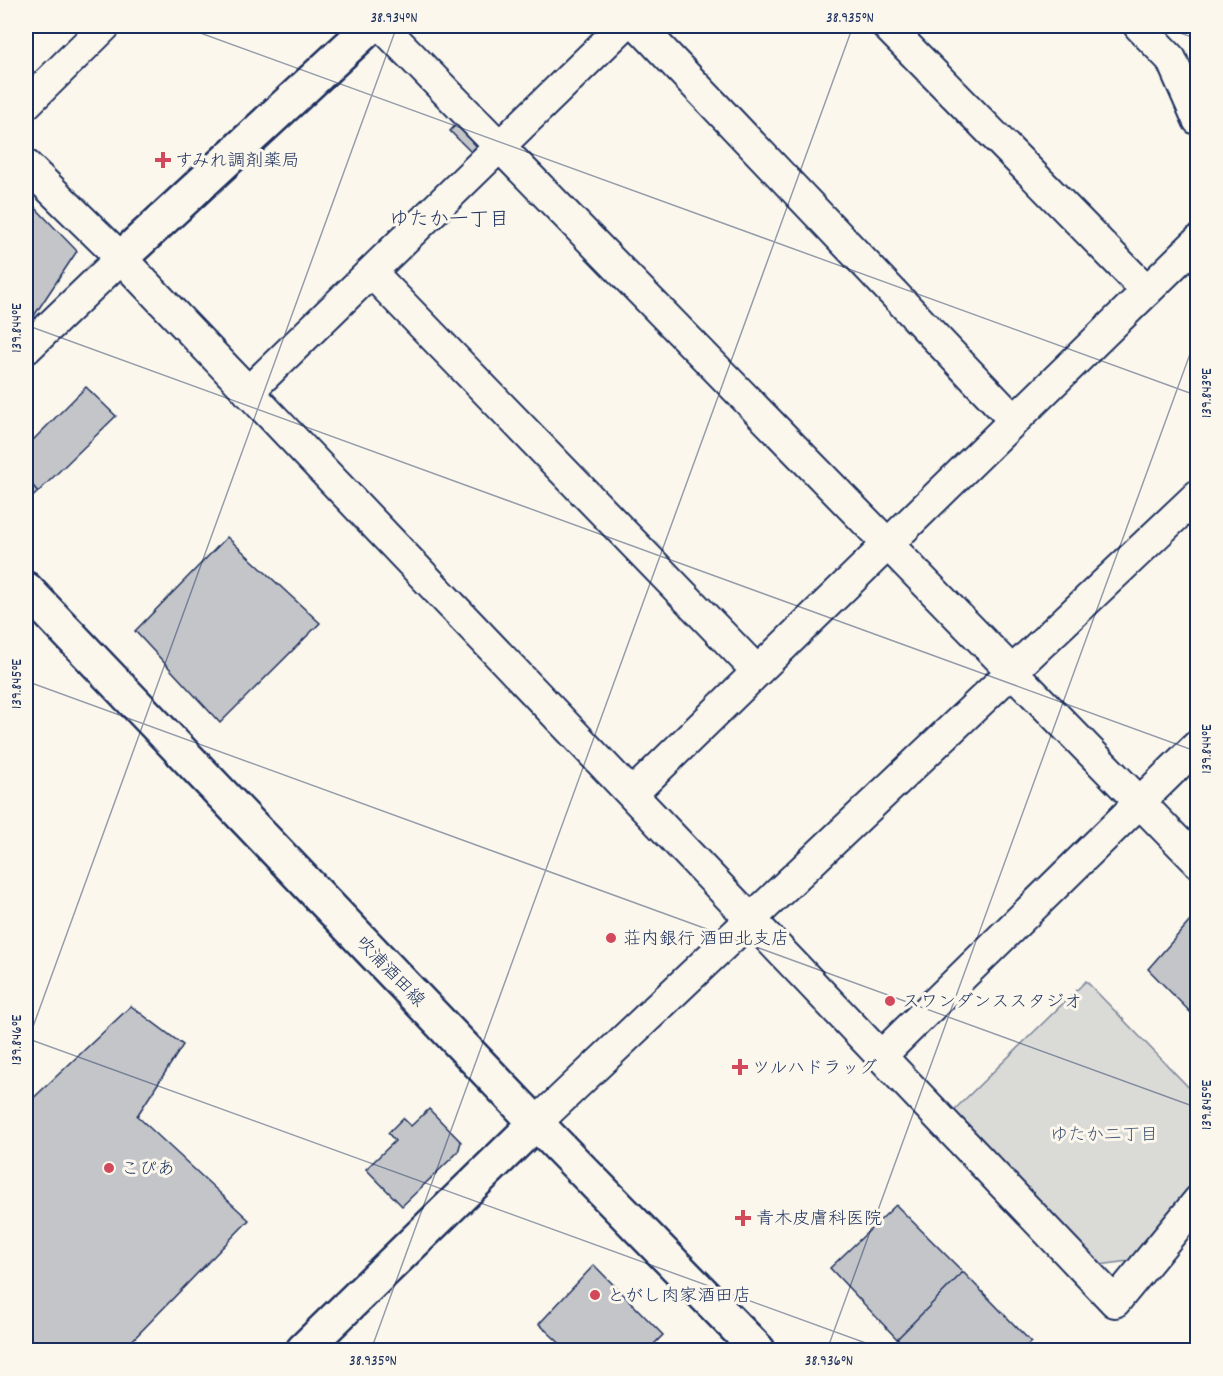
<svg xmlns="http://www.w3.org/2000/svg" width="1223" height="1376" font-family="Dekko,'Klee One',sans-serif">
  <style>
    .green { fill: #dadad7; stroke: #7a849a; stroke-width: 1.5 }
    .building { fill: #c3c5c9; stroke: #1b2f5e; stroke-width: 1.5 }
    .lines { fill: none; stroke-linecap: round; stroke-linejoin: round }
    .street-casing { stroke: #1b2f5e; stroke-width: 34 }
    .secondary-casing { stroke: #1b2f5e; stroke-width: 38 }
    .street { stroke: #fbf7ec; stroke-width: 30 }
    .secondary { stroke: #fbf7ec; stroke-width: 33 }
    .ticks { fill: none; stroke: #1b2f5e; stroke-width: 1.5; stroke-opacity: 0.45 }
    .poi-dot { fill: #d1495b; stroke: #fbf7ec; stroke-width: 2 }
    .labels { text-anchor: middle; stroke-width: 6; stroke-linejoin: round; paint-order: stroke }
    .poi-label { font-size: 18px; fill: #1b2f5e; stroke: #fbf7ec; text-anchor: start }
    .street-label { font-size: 18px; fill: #1b2f5e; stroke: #fbf7ec }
    .park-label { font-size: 18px; fill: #415176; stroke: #fbf7ec }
    .neighbourhood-label { font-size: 20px; fill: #1b2f5e; stroke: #fbf7ec }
    .neatline { fill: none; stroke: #1b2f5e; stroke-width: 2 }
    .ticks-label { font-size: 15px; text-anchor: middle; fill: #1b2f5e }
  </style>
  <rect width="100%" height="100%" fill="#fbf7ec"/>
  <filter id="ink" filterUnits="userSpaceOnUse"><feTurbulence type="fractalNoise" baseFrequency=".0167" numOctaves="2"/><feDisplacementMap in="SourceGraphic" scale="12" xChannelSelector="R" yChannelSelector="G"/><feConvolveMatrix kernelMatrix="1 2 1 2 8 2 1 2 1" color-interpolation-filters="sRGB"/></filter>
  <g filter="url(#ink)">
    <path class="green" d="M 1086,981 L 1197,1096 L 1197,1177 L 1128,1261 L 1100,1265 L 954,1110 Z"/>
    <path class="building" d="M 469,111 L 491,133 L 471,152 L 450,131 Z
      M 26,198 L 77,251 L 26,328 Z
      M 86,387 L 116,416 L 38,492 L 26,477 L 26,447 Z
      M 26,477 L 38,492 L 26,503 Z
      M 227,537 L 320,623 L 220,723 L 135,631 Z
      M 1198,912 L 1198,1020 L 1148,969 Z
      M 131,1006 L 183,1045 L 137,1116 L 249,1220 L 123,1350 L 26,1350 L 26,1105 Z
      M 429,1109 L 461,1142 L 458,1152 L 402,1206 L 366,1169 L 395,1141 L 388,1133 L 403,1118 L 411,1126 Z
      M 896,1205 L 963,1272 L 897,1339 L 830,1268 Z
      M 594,1265 L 663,1335 L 648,1350 L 567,1350 L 539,1324 Z
      M 963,1272 L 1031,1342 L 1022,1350 L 909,1350 L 897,1339 Z"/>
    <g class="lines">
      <defs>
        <path id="street" d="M 382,26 L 1198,862
          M 639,26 L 1014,420
          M 887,26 L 1147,291
          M 1139,26 L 1171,59 L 1198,120
          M 26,104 L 105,26
          M 26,165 L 121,258 L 1115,1302 L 1198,1201
          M 371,272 L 757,671
          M 26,349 L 121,258
          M 248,392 L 623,26
          M 632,794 L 1198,241
          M 881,1056 L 1198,745
          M 536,1123 L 1198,495"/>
        <path id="secondary" d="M 121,258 L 371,26
          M 26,589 L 536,1123 L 758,1350
          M 303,1350 L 536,1123"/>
      </defs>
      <use href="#street" class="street-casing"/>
      <use href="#secondary" class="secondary-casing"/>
      <use href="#street" class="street"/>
      <use href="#secondary" class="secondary"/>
    </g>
  </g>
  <path class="ticks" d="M 181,26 L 1198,396M 1159,26 L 1198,39M 26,325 L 1198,752M 26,681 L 1198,1108M 26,1038 L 885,1350M 26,1046 L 397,26M 371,1350 L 853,26M 827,1350 L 1198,332"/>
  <g class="poi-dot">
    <path d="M160 151h6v6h6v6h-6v6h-6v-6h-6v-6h6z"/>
    <circle cx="611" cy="938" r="6"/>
    <circle cx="890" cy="1001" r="6"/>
    <path d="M737 1058h6v6h6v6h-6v6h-6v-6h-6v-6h6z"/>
    <circle cx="109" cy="1168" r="6"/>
    <path d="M740 1209h6v6h6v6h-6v6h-6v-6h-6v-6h6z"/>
    <circle cx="595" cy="1295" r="6"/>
  </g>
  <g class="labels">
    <g class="poi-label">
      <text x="175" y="166">すみれ調剤薬局</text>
      <text x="623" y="944">荘内銀行 酒田北支店</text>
      <text x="902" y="1007">スワンダンススタジオ</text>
      <text x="752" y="1073">ツルハドラッグ</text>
      <text x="121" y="1174">こぴあ</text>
      <text x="756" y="1224">青木皮膚科医院</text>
      <text x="607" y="1301">とがし肉家酒田店</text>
    </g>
    <g class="street-label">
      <text transform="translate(391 971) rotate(46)" y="6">吹浦酒田線</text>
    </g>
    <g class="park-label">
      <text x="1104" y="1140">ゆたか二丁目</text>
    </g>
    <g class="neighbourhood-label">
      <text x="449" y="225">ゆたか一丁目</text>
    </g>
  </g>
  <rect width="1223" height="1376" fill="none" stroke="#fbf7ec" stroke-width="66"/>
  <rect x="33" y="33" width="1157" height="1310" class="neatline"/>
  <g class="ticks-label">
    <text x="394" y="22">38.934°N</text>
    <text x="850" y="22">38.935°N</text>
    <text transform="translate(16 328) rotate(-90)" y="5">139.844°E</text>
    <text transform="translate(1206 393) rotate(-90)" y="5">139.843°E</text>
    <text transform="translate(16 684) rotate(-90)" y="5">139.845°E</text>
    <text transform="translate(1206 749) rotate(-90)" y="5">139.844°E</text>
    <text transform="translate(16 1040) rotate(-90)" y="5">139.846°E</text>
    <text transform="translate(1206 1105) rotate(-90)" y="5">139.845°E</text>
    <text x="373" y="1365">38.935°N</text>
    <text x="829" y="1365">38.936°N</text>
  </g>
</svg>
